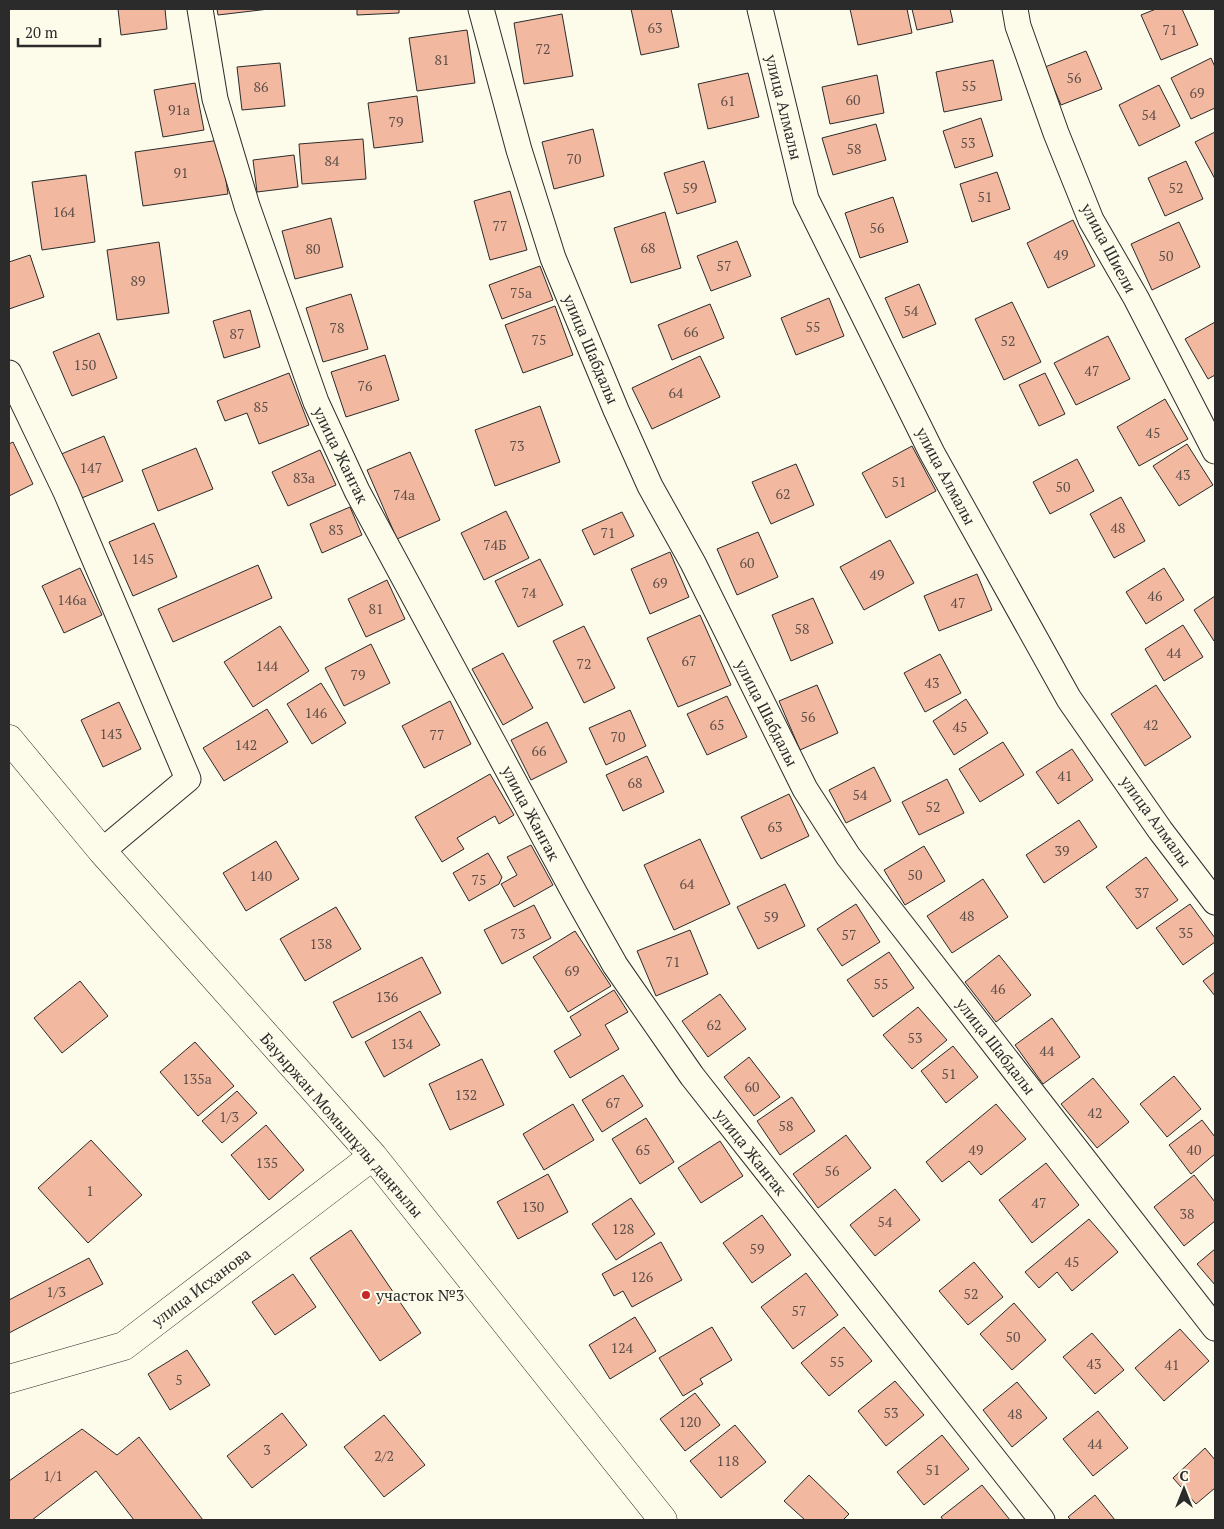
<svg xmlns="http://www.w3.org/2000/svg" width="1224" height="1529" font-family="'PT Serif',serif">
  <style>
    .building { fill: #f2b8a0; stroke: #2b2b2b }
    .lines { fill: none; stroke-linecap: round; stroke-linejoin: round }
    .street-casing { stroke: #2b2b2b; stroke-width: 27 }
    .secondary-casing { stroke: #2b2b2b; stroke-width: 29 }
    .street { stroke: #fdfbea; stroke-width: 25 }
    .secondary { stroke: #fdfbea; stroke-width: 28 }
    .poi-dot { fill: #c62828; stroke: #fdfbea; stroke-width: 2 }
    .labels { text-anchor: middle; stroke-width: 4; stroke-linejoin: round; paint-order: stroke }
    .number-label { font-size: 14px; fill: #5d4e48 }
    .street-label { font-size: 16px; fill: #2b2b2b; stroke: #fdfbea }
    .poi-label { font-size: 16px; fill: #2b2b2b; stroke: #fdfbea; text-anchor: start }
  </style>
  <rect width="100%" height="100%" fill="#fdfbea"/>
  <path class="building" d="M 118,9 L 165,9 L 167,29 L 121,35 Z
    M 217,9 L 269,9 L 218,15 Z
    M 357,9 L 399,9 L 399,13 L 357,15 Z
    M 631,9 L 671,9 L 679,47 L 641,55 Z
    M 850,9 L 907,9 L 912,33 L 858,45 Z
    M 912,9 L 950,9 L 953,22 L 917,30 Z
    M 1156,9 L 1182,9 L 1198,45 L 1161,60 L 1141,15 Z
    M 562,14 L 573,76 L 524,84 L 514,23 Z
    M 467,30 L 475,83 L 417,91 L 409,38 Z
    M 1086,51 L 1102,89 L 1061,105 L 1045,67 Z
    M 1211,58 L 1215,67 L 1215,108 L 1191,119 L 1171,78 Z
    M 993,60 L 1002,100 L 944,112 L 936,72 Z
    M 280,63 L 285,106 L 242,110 L 237,67 Z
    M 748,73 L 759,117 L 708,129 L 698,84 Z
    M 877,75 L 884,113 L 830,124 L 822,87 Z
    M 195,83 L 204,130 L 163,137 L 154,90 Z
    M 1159,85 L 1180,126 L 1139,146 L 1119,105 Z
    M 417,96 L 423,142 L 374,148 L 368,103 Z
    M 981,118 L 993,156 L 955,168 L 943,131 Z
    M 876,124 L 886,160 L 833,175 L 822,138 Z
    M 593,129 L 604,176 L 554,189 L 542,142 Z
    M 1215,132 L 1215,179 L 1195,142 Z
    M 363,139 L 366,179 L 302,184 L 299,144 Z
    M 220,140 L 228,194 L 143,206 L 135,152 Z
    M 294,155 L 298,187 L 257,192 L 253,160 Z
    M 704,161 L 716,202 L 677,214 L 664,173 Z
    M 1186,161 L 1203,199 L 1165,216 L 1148,178 Z
    M 997,172 L 1010,209 L 972,222 L 960,184 Z
    M 86,175 L 95,242 L 42,250 L 32,182 Z
    M 510,191 L 527,250 L 490,260 L 474,201 Z
    M 893,197 L 908,242 L 860,258 L 845,213 Z
    M 665,212 L 681,268 L 631,283 L 614,228 Z
    M 331,218 L 343,267 L 295,279 L 282,231 Z
    M 1073,220 L 1095,266 L 1048,288 L 1027,243 Z
    M 1179,222 L 1200,267 L 1152,290 L 1131,244 Z
    M 737,241 L 751,276 L 711,291 L 697,256 Z
    M 159,242 L 169,313 L 117,320 L 107,250 Z
    M 30,255 L 44,297 L 9,309 L 9,262 Z
    M 540,266 L 553,300 L 502,319 L 489,285 Z
    M 919,284 L 936,324 L 903,338 L 885,298 Z
    M 351,294 L 368,349 L 323,362 L 306,308 Z
    M 829,298 L 844,336 L 796,355 L 781,318 Z
    M 1012,302 L 1041,362 L 1004,380 L 975,319 Z
    M 710,304 L 724,338 L 672,360 L 658,325 Z
    M 555,306 L 573,355 L 523,373 L 505,325 Z
    M 250,310 L 260,347 L 224,358 L 213,321 Z
    M 1215,322 L 1215,375 L 1208,379 L 1185,339 Z
    M 99,333 L 117,378 L 72,396 L 53,352 Z
    M 1108,336 L 1130,379 L 1076,405 L 1054,363 Z
    M 385,355 L 399,400 L 346,417 L 331,372 Z
    M 700,356 L 720,397 L 652,429 L 632,388 Z
    M 289,373 L 309,425 L 259,444 L 247,413 L 225,421 L 217,401 Z
    M 1045,373 L 1065,414 L 1039,426 L 1019,385 Z
    M 1165,399 L 1188,439 L 1139,466 L 1117,427 Z
    M 540,406 L 560,462 L 495,486 L 475,430 Z
    M 104,436 L 123,481 L 77,500 L 59,455 Z
    M 13,442 L 33,484 L 9,496 L 9,444 Z
    M 1187,444 L 1213,485 L 1179,506 L 1153,466 Z
    M 912,446 L 936,491 L 886,518 L 862,473 Z
    M 196,448 L 213,489 L 158,511 L 142,470 Z
    M 320,450 L 336,485 L 288,506 L 272,472 Z
    M 410,452 L 440,520 L 397,539 L 367,470 Z
    M 1077,459 L 1094,491 L 1050,514 L 1033,482 Z
    M 796,464 L 814,505 L 771,524 L 752,482 Z
    M 1121,497 L 1145,541 L 1114,558 L 1090,514 Z
    M 350,507 L 362,535 L 322,553 L 310,524 Z
    M 506,511 L 529,558 L 484,580 L 461,533 Z
    M 622,512 L 634,536 L 594,555 L 582,530 Z
    M 154,523 L 177,577 L 133,596 L 109,542 Z
    M 758,532 L 778,577 L 737,595 L 717,549 Z
    M 890,540 L 914,583 L 864,610 L 840,567 Z
    M 670,552 L 689,597 L 650,614 L 631,569 Z
    M 540,559 L 563,605 L 518,627 L 495,581 Z
    M 258,565 L 272,598 L 173,642 L 158,609 Z
    M 80,568 L 102,615 L 64,633 L 42,586 Z
    M 1164,568 L 1184,600 L 1146,624 L 1126,592 Z
    M 977,574 L 992,610 L 939,631 L 924,596 Z
    M 387,580 L 405,619 L 366,637 L 348,599 Z
    M 1215,596 L 1215,640 L 1214,641 L 1194,610 Z
    M 813,598 L 833,643 L 791,661 L 772,615 Z
    M 700,615 L 731,685 L 678,707 L 647,638 Z
    M 1183,625 L 1203,657 L 1164,681 L 1145,649 Z
    M 280,626 L 309,671 L 253,707 L 224,662 Z
    M 584,626 L 615,688 L 584,703 L 553,641 Z
    M 371,644 L 390,683 L 344,706 L 325,668 Z
    M 503,653 L 533,708 L 503,725 L 472,669 Z
    M 940,654 L 961,693 L 925,712 L 904,673 Z
    M 321,683 L 346,723 L 312,744 L 287,704 Z
    M 817,685 L 838,733 L 800,750 L 779,701 Z
    M 1156,685 L 1191,737 L 1145,766 L 1111,714 Z
    M 727,696 L 747,737 L 707,755 L 687,714 Z
    M 966,699 L 988,733 L 954,755 L 933,721 Z
    M 450,701 L 471,744 L 424,768 L 402,726 Z
    M 119,702 L 141,749 L 103,767 L 81,720 Z
    M 267,709 L 288,742 L 224,781 L 203,748 Z
    M 630,710 L 646,746 L 606,765 L 589,728 Z
    M 547,722 L 567,762 L 531,780 L 511,740 Z
    M 1003,742 L 1024,775 L 980,802 L 959,769 Z
    M 1072,749 L 1093,780 L 1058,804 L 1036,772 Z
    M 647,756 L 664,792 L 623,811 L 606,775 Z
    M 874,767 L 891,801 L 846,823 L 829,790 Z
    M 490,774 L 514,815 L 499,824 L 495,816 L 457,838 L 464,849 L 442,862 L 415,817 Z
    M 947,779 L 964,813 L 919,835 L 902,802 Z
    M 789,794 L 809,836 L 761,859 L 741,817 Z
    M 1079,820 L 1097,847 L 1044,883 L 1026,855 Z
    M 700,839 L 730,904 L 674,930 L 644,865 Z
    M 276,841 L 299,879 L 246,911 L 223,873 Z
    M 531,845 L 553,885 L 514,907 L 501,884 L 517,875 L 507,857 Z
    M 924,846 L 945,881 L 905,905 L 884,870 Z
    M 488,853 L 502,877 L 499,884 L 469,901 L 453,873 Z
    M 1146,857 L 1178,900 L 1137,929 L 1106,887 Z
    M 983,879 L 1008,917 L 952,953 L 927,916 Z
    M 785,884 L 805,926 L 758,949 L 737,907 Z
    M 856,904 L 880,942 L 842,966 L 817,929 Z
    M 1190,904 L 1215,938 L 1215,942 L 1183,965 L 1156,928 Z
    M 534,905 L 551,938 L 502,964 L 484,930 Z
    M 336,907 L 361,949 L 305,981 L 280,939 Z
    M 690,930 L 708,974 L 656,996 L 637,951 Z
    M 575,931 L 611,986 L 568,1012 L 533,957 Z
    M 889,952 L 914,988 L 873,1017 L 847,980 Z
    M 999,955 L 1031,995 L 996,1022 L 965,982 Z
    M 422,957 L 441,993 L 352,1038 L 333,1002 Z
    M 1215,972 L 1215,996 L 1203,981 Z
    M 80,981 L 108,1016 L 62,1053 L 34,1018 Z
    M 614,990 L 628,1012 L 605,1025 L 619,1049 L 570,1078 L 554,1051 L 581,1035 L 570,1017 Z
    M 720,994 L 746,1029 L 708,1057 L 682,1021 Z
    M 918,1007 L 947,1040 L 912,1069 L 883,1035 Z
    M 420,1011 L 440,1045 L 384,1077 L 365,1042 Z
    M 1052,1018 L 1080,1057 L 1043,1084 L 1015,1045 Z
    M 195,1042 L 234,1086 L 198,1116 L 160,1072 Z
    M 953,1046 L 978,1077 L 946,1103 L 921,1071 Z
    M 749,1057 L 780,1097 L 754,1116 L 724,1077 Z
    M 482,1059 L 504,1105 L 450,1130 L 429,1084 Z
    M 623,1075 L 643,1106 L 602,1132 L 582,1100 Z
    M 1174,1076 L 1201,1109 L 1167,1137 L 1140,1104 Z
    M 1093,1078 L 1129,1122 L 1097,1148 L 1061,1104 Z
    M 237,1091 L 257,1113 L 222,1143 L 202,1121 Z
    M 792,1097 L 815,1131 L 780,1155 L 757,1121 Z
    M 573,1104 L 594,1140 L 544,1170 L 523,1134 Z
    M 996,1104 L 1026,1139 L 981,1175 L 969,1161 L 942,1182 L 926,1162 Z
    M 646,1118 L 674,1162 L 640,1184 L 612,1139 Z
    M 1202,1120 L 1215,1137 L 1215,1154 L 1191,1174 L 1169,1145 Z
    M 266,1125 L 304,1170 L 269,1200 L 231,1155 Z
    M 846,1135 L 871,1168 L 818,1208 L 793,1174 Z
    M 91,1140 L 142,1195 L 88,1243 L 38,1188 Z
    M 720,1141 L 743,1176 L 701,1203 L 678,1168 Z
    M 1046,1163 L 1079,1205 L 1032,1243 L 999,1200 Z
    M 548,1174 L 568,1212 L 518,1239 L 497,1202 Z
    M 1194,1175 L 1215,1202 L 1215,1221 L 1184,1246 L 1154,1207 Z
    M 895,1189 L 920,1220 L 875,1256 L 850,1225 Z
    M 631,1198 L 655,1234 L 616,1260 L 592,1224 Z
    M 762,1215 L 791,1255 L 752,1283 L 723,1243 Z
    M 1089,1219 L 1118,1252 L 1072,1291 L 1057,1272 L 1039,1288 L 1025,1272 Z
    M 351,1230 L 421,1333 L 380,1361 L 310,1258 Z
    M 661,1242 L 682,1280 L 632,1307 L 623,1291 L 614,1296 L 602,1274 Z
    M 1215,1249 L 1215,1285 L 1197,1264 Z
    M 89,1258 L 103,1284 L 9,1333 L 9,1300 Z
    M 974,1262 L 1003,1297 L 968,1325 L 939,1291 Z
    M 806,1273 L 838,1315 L 793,1349 L 761,1307 Z
    M 293,1274 L 316,1307 L 275,1335 L 252,1302 Z
    M 1014,1303 L 1046,1340 L 1012,1370 L 980,1334 Z
    M 635,1317 L 656,1351 L 610,1379 L 589,1345 Z
    M 712,1327 L 732,1360 L 700,1379 L 703,1384 L 683,1396 L 659,1358 Z
    M 844,1327 L 872,1361 L 829,1396 L 801,1363 Z
    M 1180,1329 L 1209,1361 L 1164,1401 L 1135,1368 Z
    M 1092,1333 L 1124,1370 L 1095,1394 L 1063,1357 Z
    M 187,1350 L 210,1385 L 170,1410 L 148,1374 Z
    M 895,1381 L 924,1415 L 886,1446 L 858,1411 Z
    M 1017,1382 L 1047,1418 L 1012,1447 L 983,1410 Z
    M 695,1393 L 720,1425 L 685,1451 L 660,1419 Z
    M 1098,1411 L 1128,1448 L 1093,1476 L 1063,1439 Z
    M 282,1413 L 307,1445 L 252,1488 L 227,1456 Z
    M 384,1415 L 425,1465 L 384,1497 L 344,1447 Z
    M 735,1425 L 766,1462 L 721,1498 L 690,1461 Z
    M 82,1429 L 117,1455 L 139,1437 L 203,1520 L 134,1520 L 96,1471 L 32,1520 L 9,1520 L 9,1481 Z
    M 942,1435 L 969,1469 L 924,1505 L 897,1472 Z
    M 1205,1448 L 1215,1460 L 1215,1488 L 1196,1504 L 1173,1478 Z
    M 809,1475 L 849,1514 L 843,1520 L 805,1520 L 784,1501 Z
    M 982,1485 L 1010,1520 L 943,1520 L 941,1517 Z
    M 1095,1495 L 1115,1520 L 1071,1520 L 1068,1517 Z"/>
  <g class="lines">
    <defs>
      <path id="street" d="M 200,9 L 215,99 L 247,206 L 316,402 L 357,491 L 575,894 L 615,965 L 692,1076 L 1042,1520
        M 481,9 L 519,150 L 553,258 L 616,410 L 650,486 L 693,563 L 805,789 L 848,856 L 1215,1328
        M 760,9 L 806,199 L 932,453 L 1069,699 L 1160,830 L 1215,902
        M 1015,9 L 1018,26 L 1056,133 L 1091,220 L 1136,298 L 1215,451
        M 9,373 L 66,492 L 188,779 L 102,851"/>
      <path id="secondary" d="M 9,739 L 102,851 L 373,1156 L 663,1520
        M 9,1379 L 124,1346 L 373,1156"/>
    </defs>
    <use href="#street" class="street-casing"/>
    <use href="#secondary" class="secondary-casing"/>
    <use href="#street" class="street"/>
    <use href="#secondary" class="secondary"/>
  </g>
  <circle class="poi-dot" cx="366" cy="1295" r="5"/>
  <g class="labels">
    <g class="number-label">
      <text x="655" y="33">63</text>
      <text x="1170" y="35">71</text>
      <text x="543" y="54">72</text>
      <text x="442" y="65">81</text>
      <text x="1074" y="83">56</text>
      <text x="969" y="91">55</text>
      <text x="261" y="92">86</text>
      <text x="1197" y="98">69</text>
      <text x="853" y="105">60</text>
      <text x="728" y="106">61</text>
      <text x="179" y="115">91а</text>
      <text x="1149" y="120">54</text>
      <text x="396" y="127">79</text>
      <text x="968" y="148">53</text>
      <text x="854" y="154">58</text>
      <text x="574" y="164">70</text>
      <text x="332" y="166">84</text>
      <text x="181" y="178">91</text>
      <text x="690" y="193">59</text>
      <text x="1176" y="193">52</text>
      <text x="985" y="202">51</text>
      <text x="64" y="217">164</text>
      <text x="500" y="231">77</text>
      <text x="877" y="233">56</text>
      <text x="648" y="253">68</text>
      <text x="313" y="254">80</text>
      <text x="1061" y="260">49</text>
      <text x="1166" y="261">50</text>
      <text x="724" y="271">57</text>
      <text x="138" y="286">89</text>
      <text x="521" y="298">75а</text>
      <text x="911" y="316">54</text>
      <text x="813" y="332">55</text>
      <text x="337" y="333">78</text>
      <text x="691" y="337">66</text>
      <text x="237" y="339">87</text>
      <text x="539" y="345">75</text>
      <text x="1008" y="346">52</text>
      <text x="85" y="370">150</text>
      <text x="1092" y="376">47</text>
      <text x="365" y="391">76</text>
      <text x="676" y="398">64</text>
      <text x="261" y="412">85</text>
      <text x="1153" y="438">45</text>
      <text x="517" y="451">73</text>
      <text x="91" y="473">147</text>
      <text x="1183" y="480">43</text>
      <text x="304" y="483">83а</text>
      <text x="899" y="487">51</text>
      <text x="1063" y="492">50</text>
      <text x="783" y="499">62</text>
      <text x="404" y="500">74а</text>
      <text x="1118" y="533">48</text>
      <text x="336" y="535">83</text>
      <text x="608" y="538">71</text>
      <text x="495" y="550">74Б</text>
      <text x="143" y="564">145</text>
      <text x="747" y="568">60</text>
      <text x="877" y="580">49</text>
      <text x="660" y="588">69</text>
      <text x="529" y="598">74</text>
      <text x="1155" y="601">46</text>
      <text x="72" y="605">146а</text>
      <text x="958" y="608">47</text>
      <text x="376" y="614">81</text>
      <text x="802" y="634">58</text>
      <text x="1174" y="658">44</text>
      <text x="689" y="666">67</text>
      <text x="584" y="669">72</text>
      <text x="267" y="671">144</text>
      <text x="358" y="680">79</text>
      <text x="932" y="688">43</text>
      <text x="316" y="718">146</text>
      <text x="808" y="722">56</text>
      <text x="717" y="730">65</text>
      <text x="1151" y="730">42</text>
      <text x="960" y="732">45</text>
      <text x="111" y="739">143</text>
      <text x="437" y="740">77</text>
      <text x="618" y="742">70</text>
      <text x="246" y="750">142</text>
      <text x="539" y="756">66</text>
      <text x="1065" y="781">41</text>
      <text x="635" y="788">68</text>
      <text x="860" y="800">54</text>
      <text x="933" y="812">52</text>
      <text x="775" y="832">63</text>
      <text x="1062" y="856">39</text>
      <text x="915" y="880">50</text>
      <text x="261" y="881">140</text>
      <text x="479" y="885">75</text>
      <text x="687" y="889">64</text>
      <text x="1142" y="898">37</text>
      <text x="967" y="921">48</text>
      <text x="771" y="922">59</text>
      <text x="1186" y="938">35</text>
      <text x="518" y="939">73</text>
      <text x="849" y="940">57</text>
      <text x="321" y="949">138</text>
      <text x="673" y="967">71</text>
      <text x="572" y="976">69</text>
      <text x="881" y="989">55</text>
      <text x="998" y="994">46</text>
      <text x="387" y="1002">136</text>
      <text x="714" y="1030">62</text>
      <text x="915" y="1043">53</text>
      <text x="402" y="1049">134</text>
      <text x="1047" y="1056">44</text>
      <text x="949" y="1079">51</text>
      <text x="197" y="1084">135а</text>
      <text x="752" y="1092">60</text>
      <text x="466" y="1100">132</text>
      <text x="613" y="1108">67</text>
      <text x="1095" y="1118">42</text>
      <text x="229" y="1122">1/3</text>
      <text x="786" y="1131">58</text>
      <text x="643" y="1155">65</text>
      <text x="976" y="1155">49</text>
      <text x="1194" y="1155">40</text>
      <text x="267" y="1168">135</text>
      <text x="832" y="1176">56</text>
      <text x="90" y="1196">1</text>
      <text x="1039" y="1208">47</text>
      <text x="533" y="1212">130</text>
      <text x="1187" y="1219">38</text>
      <text x="885" y="1227">54</text>
      <text x="623" y="1234">128</text>
      <text x="757" y="1254">59</text>
      <text x="1072" y="1267">45</text>
      <text x="642" y="1282">126</text>
      <text x="56" y="1297">1/3</text>
      <text x="971" y="1299">52</text>
      <text x="799" y="1316">57</text>
      <text x="1013" y="1342">50</text>
      <text x="622" y="1353">124</text>
      <text x="837" y="1367">55</text>
      <text x="1094" y="1369">43</text>
      <text x="1172" y="1370">41</text>
      <text x="179" y="1385">5</text>
      <text x="891" y="1418">53</text>
      <text x="1015" y="1419">48</text>
      <text x="690" y="1427">120</text>
      <text x="1095" y="1449">44</text>
      <text x="267" y="1455">3</text>
      <text x="384" y="1461">2/2</text>
      <text x="728" y="1466">118</text>
      <text x="933" y="1475">51</text>
      <text x="53" y="1481">1/1</text>
    </g>
    <g class="street-label">
      <text transform="translate(784 107) rotate(76)" y="6">улица Алмалы</text>
      <text transform="translate(1109 248) rotate(62)" y="6">улица Шиели</text>
      <text transform="translate(591 349) rotate(67)" y="6">улица Шабдалы</text>
      <text transform="translate(341 455) rotate(64)" y="6">улица Жангак</text>
      <text transform="translate(946 476) rotate(62)" y="6">улица Алмалы</text>
      <text transform="translate(767 713) rotate(63)" y="6">улица Шабдалы</text>
      <text transform="translate(531 813) rotate(62)" y="6">улица Жангак</text>
      <text transform="translate(1156 821) rotate(54)" y="6">улица Алмалы</text>
      <text transform="translate(996 1046) rotate(52)" y="6">улица Шабдалы</text>
      <text transform="translate(342 1125) rotate(49)" y="6">Бауыржан Момышұлы даңғылы</text>
      <text transform="translate(751 1152) rotate(52)" y="6">улица Жангак</text>
      <text transform="translate(201 1287) rotate(-37)" y="6">улица Исханова</text>
    </g>
    <g class="poi-label">
      <text x="376" y="1301">участок №3</text>
    </g>
  </g>
  <rect width="1224" height="1529" fill="none" stroke="#2b2b2b" stroke-width="20"/>
  <g transform="translate(1184 1489)" stroke="#fdfbea" stroke-width="4" paint-order="stroke">
  <path d="M0-4L9 19L0 12L-9 19Z" fill="#2b2b2b"/>
  <text y="-8" font-size="14" font-weight="bold" text-anchor="middle" fill="#2b2b2b">С</text>
  </g>
  <path d="M18 38v8h82v-8" fill="none" stroke="#2b2b2b" stroke-width="2.5"/>
  <text x="25" y="38" font-size="15" fill="#2b2b2b" stroke="#fdfbea" stroke-width="4" paint-order="stroke">20 m</text>
</svg>
